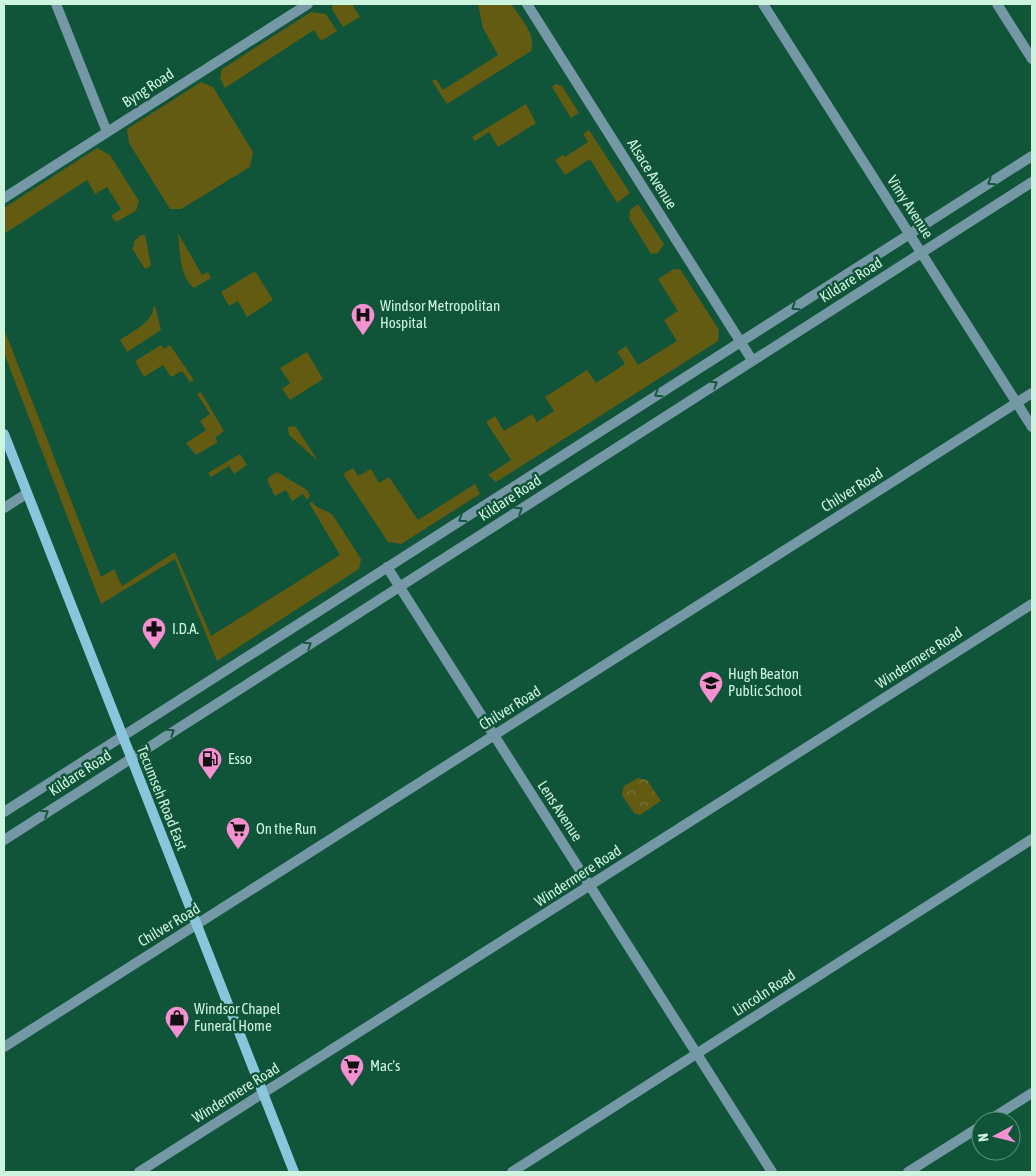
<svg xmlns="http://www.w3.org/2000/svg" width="1036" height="1176" font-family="'Asap Condensed',sans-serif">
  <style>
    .green { fill: #645b12 }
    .park { fill: url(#park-crowns) }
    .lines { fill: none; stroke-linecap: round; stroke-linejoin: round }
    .street { stroke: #7498a5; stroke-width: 10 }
    .secondary { stroke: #8ac6db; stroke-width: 10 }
    .oneway { stroke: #15573e }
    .labels { text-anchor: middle; stroke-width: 5; stroke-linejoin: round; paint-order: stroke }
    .street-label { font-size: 15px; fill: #ccf4df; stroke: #105439 }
    .poi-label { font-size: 15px; fill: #ccf4df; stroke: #105439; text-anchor: start }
  </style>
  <defs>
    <pattern id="park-crowns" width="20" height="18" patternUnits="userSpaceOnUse" patternTransform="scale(1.25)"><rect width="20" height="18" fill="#645b12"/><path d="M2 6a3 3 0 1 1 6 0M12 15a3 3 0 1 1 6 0" fill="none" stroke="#797334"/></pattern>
  </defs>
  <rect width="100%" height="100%" fill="#105439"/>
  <path class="green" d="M 333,4 L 355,4 L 353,6 L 360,17 L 343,27 L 332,9 Z
    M 478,4 L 511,4 C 520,17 537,35 531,51 L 447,104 L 432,81 L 436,79 L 443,90 L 498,55 L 483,28 Z
    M 311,12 L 326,14 L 337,31 L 321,41 L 314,30 L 225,88 L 220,78 L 222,69 Z
    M 201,82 L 213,87 L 253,152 L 250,167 L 181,209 L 170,209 L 129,143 L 127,129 Z
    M 555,84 L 562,86 L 579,113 L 571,118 L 552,87 Z
    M 526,104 L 536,123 L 498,147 L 489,132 L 475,141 L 472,137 Z
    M 589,130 L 630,193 L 617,203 L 590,159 L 565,175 L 555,160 L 563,155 L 565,157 L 588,142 L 583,134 Z
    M 97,148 L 110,155 L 139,201 L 136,211 L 116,222 L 111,216 L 121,209 L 107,187 L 95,194 L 87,180 L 4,234 L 4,208 Z
    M 638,204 L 664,244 L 658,253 L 651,254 L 629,218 L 630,210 Z
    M 178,233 L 202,275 L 208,272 L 211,278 L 194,288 C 179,277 180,249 178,233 Z
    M 141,235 L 145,235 L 151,266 L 145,269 L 132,248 L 134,246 L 134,241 Z
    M 674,269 L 680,269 L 719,330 L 718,341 L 496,482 L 488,475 L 511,460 L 486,422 L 495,416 L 504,431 L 532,414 L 537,422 L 554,411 L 545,397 L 587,370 L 596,383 L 625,364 L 617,352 L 626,346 L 638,365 L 677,341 L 664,320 L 678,311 L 658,279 Z
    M 255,271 L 273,300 L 247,317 L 238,301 L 229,306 L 221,292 Z
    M 155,306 L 161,330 L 127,352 L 120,340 C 131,332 154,322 153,307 Z
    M 4,329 L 101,577 L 114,569 L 122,586 L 175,552 L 211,636 L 340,555 L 309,503 L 312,502 C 319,511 328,509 334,517 L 361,559 L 359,569 L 217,661 L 175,559 L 101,604 L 4,353 Z
    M 161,345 L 164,349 L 170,345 L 194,380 L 190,382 L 182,371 L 171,377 L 163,365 L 144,377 L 135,361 Z
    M 307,352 L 323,379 L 290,400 L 282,389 L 290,383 L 280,368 Z
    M 201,392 L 224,431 L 215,438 L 218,442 L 196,455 L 186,443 L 206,430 L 200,421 L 210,414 L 197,394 Z
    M 293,426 L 296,427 L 318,461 L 289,435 L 288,427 Z
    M 240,454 L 247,465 L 234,474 L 229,466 L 211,477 L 208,473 Z
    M 353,468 L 358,476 L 371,469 L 379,483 L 389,477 L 418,520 L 475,484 L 480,494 L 401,544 L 388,542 L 343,474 Z
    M 277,472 L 307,490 L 310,496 L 307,500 L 303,494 L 292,501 L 286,490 L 275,496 L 268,482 L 268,478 Z"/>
  <path class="park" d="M 638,778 L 647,780 L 661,801 L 640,815 L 634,813 L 622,795 L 624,786 Z"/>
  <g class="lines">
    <path class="street" d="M 56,4 L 107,132
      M 527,4 L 752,360
      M 763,4 L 1032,427
      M 997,4 L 1032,59
      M 4,198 L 308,4
      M 4,508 L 26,494
      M 387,567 L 772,1172
      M 4,812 L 1032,156
      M 4,840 L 1032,182
      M 4,1047 L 1032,393
      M 988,1121 L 1032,1093
      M 139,1172 L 1032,604
      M 512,1172 L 1032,839
      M 908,1172 L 981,1126"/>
    <path class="secondary" d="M 4,434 L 294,1172"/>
  </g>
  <defs><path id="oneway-chevron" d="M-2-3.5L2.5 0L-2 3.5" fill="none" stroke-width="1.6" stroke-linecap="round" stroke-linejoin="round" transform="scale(1.25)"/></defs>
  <g class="oneway">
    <use href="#oneway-chevron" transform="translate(991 182) rotate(147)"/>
    <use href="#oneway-chevron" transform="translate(795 307) rotate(147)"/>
    <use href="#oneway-chevron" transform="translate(714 384) rotate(-33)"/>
    <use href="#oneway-chevron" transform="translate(658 394) rotate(147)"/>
    <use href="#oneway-chevron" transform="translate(519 510) rotate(-33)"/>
    <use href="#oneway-chevron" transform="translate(462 519) rotate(147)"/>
    <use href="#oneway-chevron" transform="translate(308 645) rotate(-33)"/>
    <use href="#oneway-chevron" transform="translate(171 732) rotate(-33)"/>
    <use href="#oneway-chevron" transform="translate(45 813) rotate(-33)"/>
  </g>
  <defs>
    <symbol id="hospital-pin" viewBox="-11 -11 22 30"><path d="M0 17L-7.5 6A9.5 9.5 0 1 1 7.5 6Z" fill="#f590d1" stroke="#105439"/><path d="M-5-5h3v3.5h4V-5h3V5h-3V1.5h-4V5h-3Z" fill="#111"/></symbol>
    <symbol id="pharmacy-pin" viewBox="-11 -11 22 30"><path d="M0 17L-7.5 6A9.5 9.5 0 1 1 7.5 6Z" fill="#f590d1" stroke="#105439"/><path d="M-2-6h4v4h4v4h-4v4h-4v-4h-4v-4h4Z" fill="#111"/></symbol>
    <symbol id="school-pin" viewBox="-11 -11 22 30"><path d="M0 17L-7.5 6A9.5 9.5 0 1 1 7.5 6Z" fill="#f590d1" stroke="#105439"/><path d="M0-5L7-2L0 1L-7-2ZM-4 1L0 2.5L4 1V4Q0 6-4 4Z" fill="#111"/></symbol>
    <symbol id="fuel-pin" viewBox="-11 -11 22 30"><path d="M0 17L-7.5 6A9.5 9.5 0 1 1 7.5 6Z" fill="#f590d1" stroke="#105439"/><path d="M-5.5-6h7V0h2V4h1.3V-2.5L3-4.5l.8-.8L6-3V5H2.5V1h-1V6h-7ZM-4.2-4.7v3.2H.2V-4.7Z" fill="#111"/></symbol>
    <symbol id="supermarket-pin" viewBox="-11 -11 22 30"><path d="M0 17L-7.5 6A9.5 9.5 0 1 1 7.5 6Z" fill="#f590d1" stroke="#105439"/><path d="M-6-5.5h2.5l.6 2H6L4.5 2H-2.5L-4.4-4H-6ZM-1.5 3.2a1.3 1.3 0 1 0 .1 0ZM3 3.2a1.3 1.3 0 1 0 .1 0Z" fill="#111"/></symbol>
    <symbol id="shop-pin" viewBox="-11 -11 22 30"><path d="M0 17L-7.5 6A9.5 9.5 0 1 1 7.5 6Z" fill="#f590d1" stroke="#105439"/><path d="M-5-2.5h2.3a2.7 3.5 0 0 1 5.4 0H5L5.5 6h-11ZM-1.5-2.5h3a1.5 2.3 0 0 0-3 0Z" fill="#111"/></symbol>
  </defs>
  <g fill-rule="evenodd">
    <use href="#hospital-pin" x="349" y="301" width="28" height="38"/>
    <use href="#pharmacy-pin" x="140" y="615" width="28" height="38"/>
    <use href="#school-pin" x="697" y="669" width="28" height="38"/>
    <use href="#fuel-pin" x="196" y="745" width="28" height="38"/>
    <use href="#supermarket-pin" x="224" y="815" width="28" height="38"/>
    <use href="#shop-pin" x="163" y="1004" width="28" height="38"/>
    <use href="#supermarket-pin" x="338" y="1052" width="28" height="38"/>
  </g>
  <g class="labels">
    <g class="street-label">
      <text transform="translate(148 88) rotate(-33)" y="5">Byng Road</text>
      <text transform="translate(652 174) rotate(58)" y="5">Alsace Avenue</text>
      <text transform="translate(910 207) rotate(57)" y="5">Vimy Avenue</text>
      <text transform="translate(851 280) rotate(-32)" y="5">Kildare Road</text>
      <text transform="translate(852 490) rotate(-32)" y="5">Chilver Road</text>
      <text transform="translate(510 498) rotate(-33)" y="5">Kildare Road</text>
      <text transform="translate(919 658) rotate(-33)" y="5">Windermere Road</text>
      <text transform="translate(510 708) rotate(-32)" y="5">Chilver Road</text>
      <text transform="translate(80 773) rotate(-33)" y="5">Kildare Road</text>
      <text transform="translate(162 798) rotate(68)" y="5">Tecumseh Road East</text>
      <text transform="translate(560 811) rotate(57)" y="5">Lens Avenue</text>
      <text transform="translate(578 876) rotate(-33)" y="5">Windermere Road</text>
      <text transform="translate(169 925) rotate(-31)" y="5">Chilver Road</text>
      <text transform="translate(764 993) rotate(-33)" y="5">Lincoln Road</text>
      <text transform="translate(236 1093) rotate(-32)" y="5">Windermere Road</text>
    </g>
    <g class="poi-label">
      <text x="380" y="311">Windsor Metropolitan<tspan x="380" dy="17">Hospital</tspan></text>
      <text x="172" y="634">I.D.A.</text>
      <text x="728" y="679">Hugh Beaton<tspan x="728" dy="17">Public School</tspan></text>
      <text x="228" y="764">Esso</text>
      <text x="256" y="834">On the Run</text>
      <text x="194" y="1014">Windsor Chapel<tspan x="194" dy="17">Funeral Home</tspan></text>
      <text x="370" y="1071">Mac's</text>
    </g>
  </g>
  <rect width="1036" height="1176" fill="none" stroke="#ccf4df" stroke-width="10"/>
  <g transform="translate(996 1136) rotate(263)"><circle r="24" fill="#105439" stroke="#5b947b"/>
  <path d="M0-4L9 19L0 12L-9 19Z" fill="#f590d1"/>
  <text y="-8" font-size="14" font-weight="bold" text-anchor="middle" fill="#ccf4df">N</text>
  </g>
</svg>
